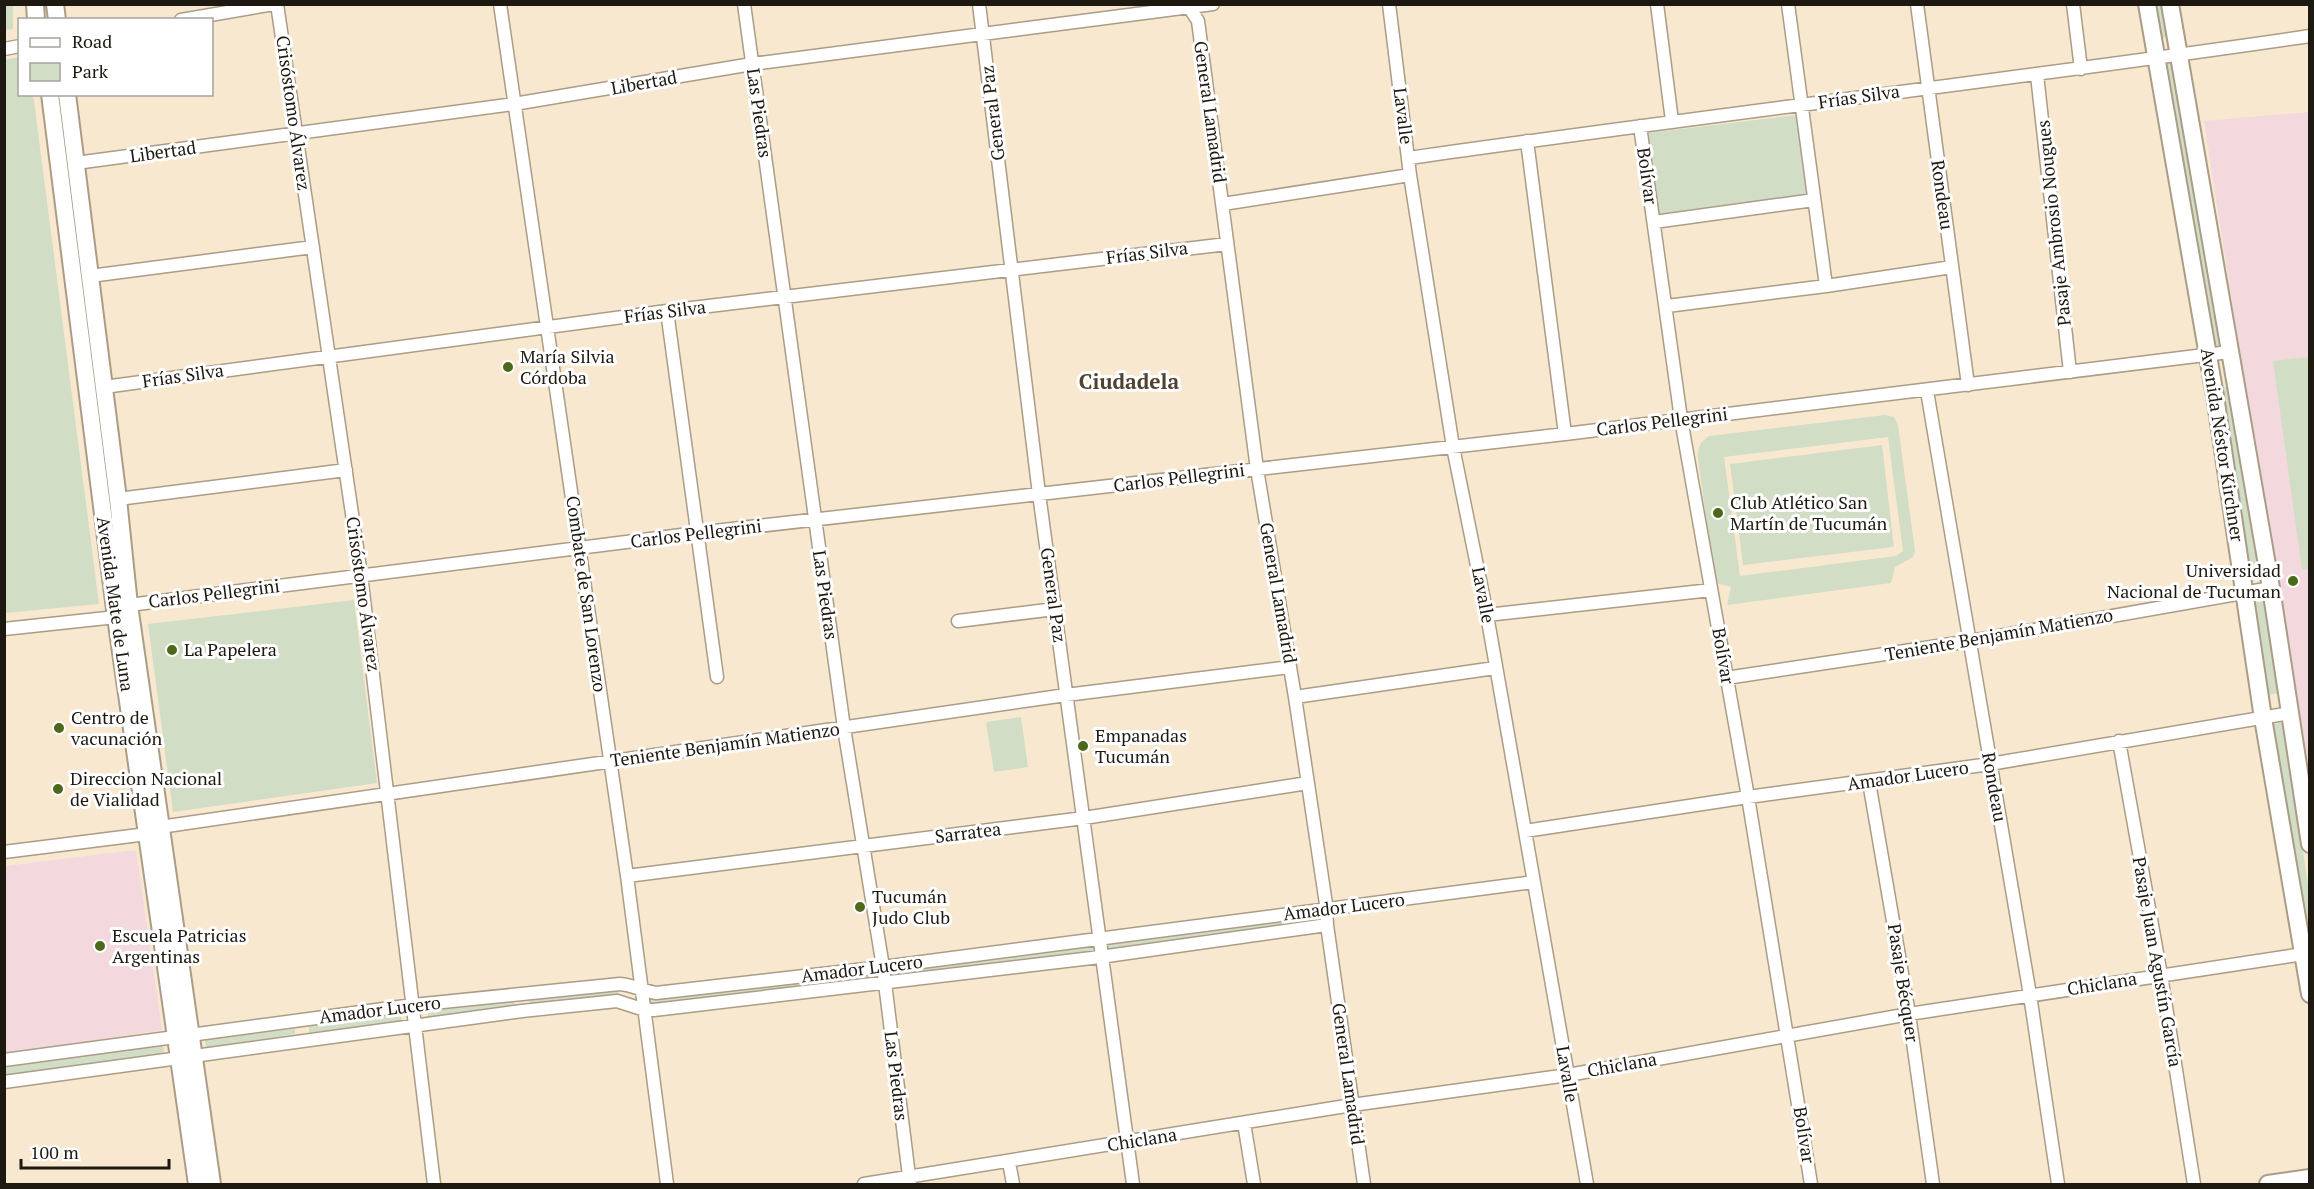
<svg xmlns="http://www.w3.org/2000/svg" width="2314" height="1189" font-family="'PT Serif',serif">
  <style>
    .education { fill: #f3d9de }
    .green { fill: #d1dec5; fill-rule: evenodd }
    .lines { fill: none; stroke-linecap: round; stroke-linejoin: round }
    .minor-casing { stroke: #ab9c86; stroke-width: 15 }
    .major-casing { stroke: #ab9c86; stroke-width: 20 }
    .minor { stroke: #fff; stroke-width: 12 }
    .major { stroke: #fff; stroke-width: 16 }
    .poi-dot { fill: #4c681b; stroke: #fff; stroke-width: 2 }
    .labels { text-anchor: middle; stroke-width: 6; stroke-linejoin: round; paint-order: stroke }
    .street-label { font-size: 18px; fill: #1e1910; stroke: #fff }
    .poi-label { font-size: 18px; fill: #1e1910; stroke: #fff; text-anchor: start }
    .quarter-label { font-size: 21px; font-weight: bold; fill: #4f422e; stroke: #fff }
  </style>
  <rect width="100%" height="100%" fill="#f8e8d0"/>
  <path class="education" d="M 2309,112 L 2309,801 L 2204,121 Z
    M 136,850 L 162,1030 L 5,1054 L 5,866 Z"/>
  <path class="green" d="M 5,4 L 13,5 L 13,29 L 5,30 Z
    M 2155,5 L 2167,5 L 2173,36 L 2161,38 Z
    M 19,57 L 20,94 L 32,95 L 34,101 L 99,604 L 5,613 L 4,60 Z
    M 2177,60 L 2222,344 L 2213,347 L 2203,279 L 2197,271 L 2162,62 Z
    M 1796,115 L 1807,194 L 1659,215 L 1648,133 Z
    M 2309,357 L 2310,569 L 2302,570 L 2273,361 Z
    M 2229,386 L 2261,575 L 2248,577 L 2219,389 Z
    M 1885,415 L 1894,417 L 1898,425 L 1915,551 L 1913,557 L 1895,567 L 1891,583 L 1727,605 L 1731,587 L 1719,584 L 1714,577 L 1698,458 C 1697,448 1700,442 1709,436 ZM 1888,437 L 1903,551 L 1896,556 L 1740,576 L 1724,457 Z
    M 1882,445 L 1894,547 L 1743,565 L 1730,464 Z
    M 354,600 L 377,783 L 173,812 L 148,624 Z
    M 2266,601 L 2280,693 L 2268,695 L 2254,603 Z
    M 1021,717 L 1028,767 L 994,772 L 986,722 Z
    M 2283,723 L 2309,891 L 2309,945 L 2271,724 Z
    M 1322,914 L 1322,922 L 1105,953 L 1103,943 Z
    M 1095,944 L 1096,954 L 887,978 L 887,971 Z
    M 878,972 L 878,980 L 649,1006 L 647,997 Z
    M 618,986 L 619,994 L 530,1004 L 529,997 Z
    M 514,999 L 514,1007 L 428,1017 L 428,1011 Z
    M 402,1015 L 401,1021 L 309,1033 L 309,1026 Z
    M 295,1029 L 295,1034 L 206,1048 L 205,1038 Z
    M 163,1043 L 164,1054 L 5,1076 L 4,1066 Z"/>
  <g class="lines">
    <defs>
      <path id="minor" d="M 277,4 L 361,575 L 434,1184
        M 500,4 L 627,876 L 667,1184
        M 744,4 L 844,728 L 883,967 L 910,1184
        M 979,4 L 1039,494 L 1133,1184
        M 1187,4 L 1198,21 L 1257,469 L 1295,697 L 1326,904 L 1327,925 L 1364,1184
        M 1389,4 L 1410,175 L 1453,447 L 1487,615 L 1587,1184
        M 1657,4 L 1672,121
        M 1788,4 L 1826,286
        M 1917,4 L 1968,385
        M 2073,4 L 2081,69
        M 181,20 L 274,4
        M 4,49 L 20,46
        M 2037,75 L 2070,372
        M 1640,126 L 1681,419 L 1748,797 L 1811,1184
        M 1527,141 L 1565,434
        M 1409,158 C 1709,115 2010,80 2310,36
        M 76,163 L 514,104 L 752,64 L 1213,4
        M 1223,204 L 1410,175
        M 1654,222 L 1814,200
        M 90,276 L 313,247
        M 1667,306 L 1826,286 L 1952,267
        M 667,311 L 717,677
        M 104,387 L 667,311 L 1227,244
        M 1927,391 L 2030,995 L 2058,1184
        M 118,499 L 346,470
        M 1487,615 L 1711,590
        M 958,621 L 1055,609
        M 4,629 L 116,617 L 129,605 L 697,533 L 1565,434 L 2229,352
        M 1726,678 L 1971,641 L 2271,588
        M 1295,697 L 1495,668
        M 2119,741 L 2161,975 L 2194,1184
        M 1869,782 L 1909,1014 L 1933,1184
        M 160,827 L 1066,695 L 1290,667
        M 1525,831 L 1748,797 L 1990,764 L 2290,713
        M 4,852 L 147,834
        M 627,876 L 1084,818 L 1308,783
        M 4,1060 L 413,1005 L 620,984 C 632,985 644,991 656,993 L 883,967 L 1534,882
        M 4,1082 L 522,1011 L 617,1001 L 645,1010 L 654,1010 L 1100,957 L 1327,925
        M 1244,1123 L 1254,1184
        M 1009,1162 L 1013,1184
        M 864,1184 L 1352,1105 L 1568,1075 L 1909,1014 L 2310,953"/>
      <path id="major" d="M 35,4 L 36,20
        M 55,4 L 57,20
        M 2147,4 L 2215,396 L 2263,718 L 2310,994
        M 2170,4 L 2271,588 L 2310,844
        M 50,94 L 116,617 L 197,1184
        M 67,94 L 118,499 L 129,605 L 212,1184
        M 2268,1184 L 2310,1178"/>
    </defs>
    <use href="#minor" class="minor-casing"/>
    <use href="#major" class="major-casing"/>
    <use href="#minor" class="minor"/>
    <use href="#major" class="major"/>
  </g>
  <g class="poi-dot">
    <circle cx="508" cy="367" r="6"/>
    <circle cx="1718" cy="513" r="6"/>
    <circle cx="2293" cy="581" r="6"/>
    <circle cx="172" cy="650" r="6"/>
    <circle cx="59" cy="728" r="6"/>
    <circle cx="1083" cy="746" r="6"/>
    <circle cx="58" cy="789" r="6"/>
    <circle cx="860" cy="907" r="6"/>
    <circle cx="100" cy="946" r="6"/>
  </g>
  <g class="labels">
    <g class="street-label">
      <text transform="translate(644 83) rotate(-10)" y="6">Libertad</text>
      <text transform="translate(1859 97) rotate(-8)" y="6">Frías Silva</text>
      <text transform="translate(1210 112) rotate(82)" y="6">General Lamadrid</text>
      <text transform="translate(293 113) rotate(82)" y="6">Crisóstomo Álvarez</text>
      <text transform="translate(759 113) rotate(82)" y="6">Las Piedras</text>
      <text transform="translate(993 113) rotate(-97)" y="6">General Paz</text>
      <text transform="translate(1403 116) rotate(83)" y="6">Lavalle</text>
      <text transform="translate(163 152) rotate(-8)" y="6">Libertad</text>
      <text transform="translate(1647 176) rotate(82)" y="6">Bolívar</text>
      <text transform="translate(1942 195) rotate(82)" y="6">Rondeau</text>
      <text transform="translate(2054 223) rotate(-96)" y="6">Pasaje Ambrosio Nougues</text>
      <text transform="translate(1147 253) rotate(-7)" y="6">Frías Silva</text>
      <text transform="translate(665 312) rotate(-7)" y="6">Frías Silva</text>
      <text transform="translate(183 376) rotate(-8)" y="6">Frías Silva</text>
      <text transform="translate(1662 422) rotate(-7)" y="6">Carlos Pellegrini</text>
      <text transform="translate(2222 445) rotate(81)" y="6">Avenida Néstor Kirchner</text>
      <text transform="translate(1179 478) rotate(-7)" y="6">Carlos Pellegrini</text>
      <text transform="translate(696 534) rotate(-7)" y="6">Carlos Pellegrini</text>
      <text transform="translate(1278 593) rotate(80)" y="6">General Lamadrid</text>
      <text transform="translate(214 594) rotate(-7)" y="6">Carlos Pellegrini</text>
      <text transform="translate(363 594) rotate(82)" y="6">Crisóstomo Álvarez</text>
      <text transform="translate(586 594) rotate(82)" y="6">Combate de San Lorenzo</text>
      <text transform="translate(825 595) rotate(82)" y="6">Las Piedras</text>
      <text transform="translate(1053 595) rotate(82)" y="6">General Paz</text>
      <text transform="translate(1483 595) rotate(79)" y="6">Lavalle</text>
      <text transform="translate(115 604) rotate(82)" y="6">Avenida Mate de Luna</text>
      <text transform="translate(1999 635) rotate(-10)" y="6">Teniente Benjamín Matienzo</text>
      <text transform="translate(1723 656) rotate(80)" y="6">Bolívar</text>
      <text transform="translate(725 745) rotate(-8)" y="6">Teniente Benjamín Matienzo</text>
      <text transform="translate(1908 776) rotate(-8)" y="6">Amador Lucero</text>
      <text transform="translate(1994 787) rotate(80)" y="6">Rondeau</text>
      <text transform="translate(968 833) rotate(-7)" y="6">Sarratea</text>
      <text transform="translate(1344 907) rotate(-7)" y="6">Amador Lucero</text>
      <text transform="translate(2157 962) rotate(80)" y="6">Pasaje Juan Agustín García</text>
      <text transform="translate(862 969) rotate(-7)" y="6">Amador Lucero</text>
      <text transform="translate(1903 983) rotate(81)" y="6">Pasaje Bécquer</text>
      <text transform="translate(2102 984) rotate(-9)" y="6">Chiclana</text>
      <text transform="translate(380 1010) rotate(-7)" y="6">Amador Lucero</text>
      <text transform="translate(1622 1065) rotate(-10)" y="6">Chiclana</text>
      <text transform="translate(1348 1074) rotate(82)" y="6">General Lamadrid</text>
      <text transform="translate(1567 1074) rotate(80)" y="6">Lavalle</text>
      <text transform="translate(896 1076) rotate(83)" y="6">Las Piedras</text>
      <text transform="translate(1804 1135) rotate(81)" y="6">Bolívar</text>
      <text transform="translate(1142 1140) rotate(-9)" y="6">Chiclana</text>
    </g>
    <g class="poi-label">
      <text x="520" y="363">María Silvia<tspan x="520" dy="21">Córdoba</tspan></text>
      <text x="1730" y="509">Club Atlético San<tspan x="1730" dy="21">Martín de Tucumán</tspan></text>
      <text x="2281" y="577" text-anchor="end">Universidad<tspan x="2281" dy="21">Nacional de Tucuman</tspan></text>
      <text x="184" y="656">La Papelera</text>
      <text x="71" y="724">Centro de<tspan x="71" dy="21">vacunación</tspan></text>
      <text x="1095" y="742">Empanadas<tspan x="1095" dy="21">Tucumán</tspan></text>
      <text x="70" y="785">Direccion Nacional<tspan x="70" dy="21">de Vialidad</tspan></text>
      <text x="872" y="903">Tucumán<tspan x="872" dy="21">Judo Club</tspan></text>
      <text x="112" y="942">Escuela Patricias<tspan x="112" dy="21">Argentinas</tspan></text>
    </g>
    <g class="quarter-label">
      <text x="1129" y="389">Ciudadela</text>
    </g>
  </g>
  <rect width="2314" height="1189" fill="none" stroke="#1e1910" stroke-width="12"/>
  <rect x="18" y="18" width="195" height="78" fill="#ffffff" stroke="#a5a39f" stroke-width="1.5"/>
  <rect x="30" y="38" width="30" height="9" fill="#ffffff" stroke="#a5a39f" stroke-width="1.5"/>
  <text x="72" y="48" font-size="18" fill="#1e1910">Road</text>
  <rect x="30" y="63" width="30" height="18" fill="#d1dec5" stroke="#a5a39f" stroke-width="1.5"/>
  <text x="72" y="78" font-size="18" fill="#1e1910">Park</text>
  <path d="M21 1159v9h148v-9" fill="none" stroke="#1e1910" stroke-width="3"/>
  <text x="30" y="1159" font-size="18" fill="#1e1910" stroke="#ffffff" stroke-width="4.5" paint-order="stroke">100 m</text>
</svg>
